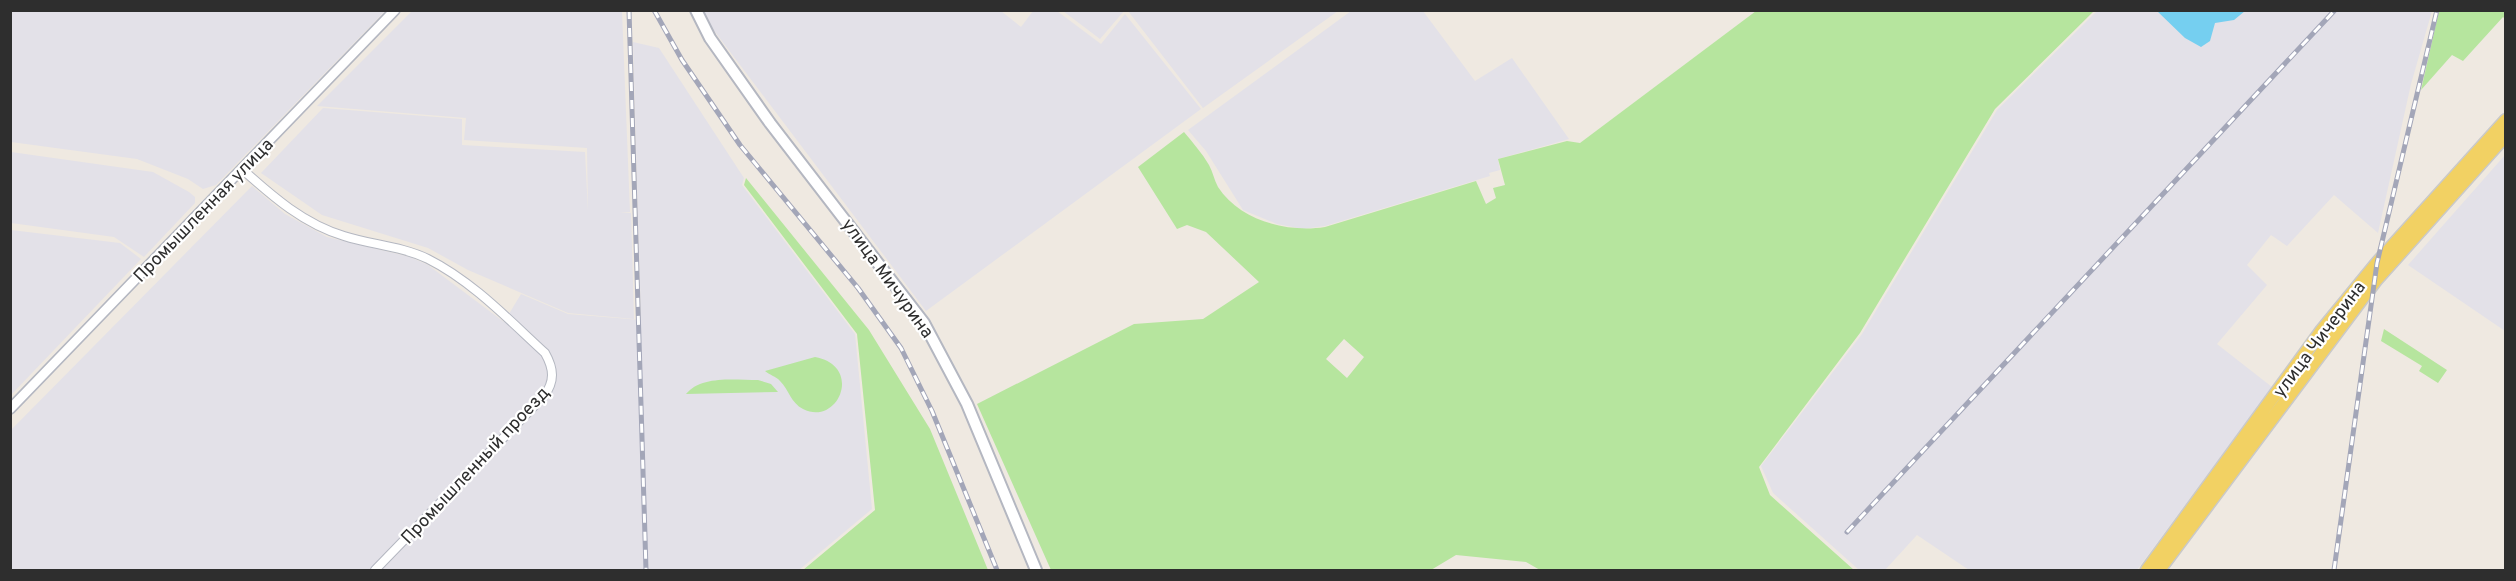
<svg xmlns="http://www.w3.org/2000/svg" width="2516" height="581" font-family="Overpass,sans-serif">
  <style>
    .industrial { fill: #e3e1e8 }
    .green { fill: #b6e59e; fill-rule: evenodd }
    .water { fill: #75cff0 }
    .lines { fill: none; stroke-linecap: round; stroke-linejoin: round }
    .minor-casing { stroke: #b4b7c1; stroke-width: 10 }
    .tertiary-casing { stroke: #b4b7c1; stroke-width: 12 }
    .secondary-casing { stroke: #b4b7c1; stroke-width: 14 }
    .primary-casing { stroke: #c9c9c9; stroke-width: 15 }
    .minor { stroke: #fff; stroke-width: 8 }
    .tertiary { stroke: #fff; stroke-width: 9 }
    .secondary { stroke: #fff; stroke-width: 10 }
    .primary { stroke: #f2d163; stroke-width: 12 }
    .rail-casing { stroke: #a3a6b8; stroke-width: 5 }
    .rail { stroke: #fff; stroke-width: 3; stroke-dasharray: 9; stroke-linecap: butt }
    .labels { text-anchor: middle; stroke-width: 4.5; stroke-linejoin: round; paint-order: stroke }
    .street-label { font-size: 18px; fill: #2e2e2e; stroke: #fff }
  </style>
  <rect width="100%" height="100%" fill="#efe9e1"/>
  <path class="industrial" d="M 11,10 L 385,10 L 385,11 L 216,185 L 203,189 L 188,179 L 137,159 L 11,142 Z
    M 413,10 L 622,11 L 630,212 L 620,212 L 631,213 L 634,319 L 568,313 L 468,270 L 428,248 L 322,215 L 261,173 L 323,108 L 462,119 L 462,145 L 585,152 L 588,212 L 587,148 L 464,140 L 466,118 L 317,106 Z
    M 701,11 L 1001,11 L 1021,27 L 1033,11 L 1057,11 L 1101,44 L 1125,14 L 1201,109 L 926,311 L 706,20 Z
    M 1063,11 L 1124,11 L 1100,39 Z
    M 1128,11 L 1338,11 L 1203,108 Z
    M 1423,11 L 1475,81 L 1512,58 L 1569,139 L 1498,159 L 1500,170 L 1489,173 L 1490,176 L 1325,226 L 1303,229 L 1277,224 L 1243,210 L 1206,151 L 1188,130 L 1351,11 Z
    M 2097,11 L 2432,11 L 2411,84 L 2378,233 L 2334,195 L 2287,246 L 2271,235 L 2247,265 L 2267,285 L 2217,344 L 2272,387 L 2137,570 L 1969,570 L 1917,535 L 1885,570 L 1859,570 L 1773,493 L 1761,466 L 1862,334 L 1997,110 Z
    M 633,42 L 659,48 L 744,178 L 742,185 L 855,334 L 872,509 L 799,570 L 11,570 L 11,430 L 252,186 L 285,214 L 327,237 L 410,257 L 428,265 L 504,322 L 521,294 L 568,314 L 641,320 Z
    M 11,152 L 153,172 L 189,192 L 195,197 L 195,203 L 144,257 L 114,237 L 11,223 Z
    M 2505,155 L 2505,331 L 2408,265 Z
    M 11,230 L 120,243 L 141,259 L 11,395 Z"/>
  <path class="green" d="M 1756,11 L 2094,11 L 1995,109 L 1860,333 L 1759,467 L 1770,495 L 1854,570 L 1540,570 L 1526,562 L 1456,555 L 1431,570 L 1051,570 L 977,404 L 1134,324 L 1203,319 L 1259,282 L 1206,232 L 1187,225 L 1177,229 L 1138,167 L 1184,132 C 1193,143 1202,153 1209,165 C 1213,172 1214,180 1218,187 C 1240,221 1288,233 1325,227 L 1476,181 L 1486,204 L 1496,198 L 1493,188 L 1505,185 L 1498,159 L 1567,141 L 1580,143 ZM 1344,339 L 1364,357 L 1347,378 L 1326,359 Z
    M 2439,11 L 2505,11 L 2505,19 L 2503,17 L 2463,61 L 2452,55 L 2421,90 Z
    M 746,178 L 869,330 L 930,429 L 988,570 L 803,570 L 875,510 L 857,334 L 744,185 Z
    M 2384,329 L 2447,370 L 2438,383 L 2419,371 L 2422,366 L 2381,341 Z
    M 815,357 C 864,366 838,427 803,409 C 791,403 789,390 780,381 C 776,376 769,375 765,371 Z
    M 758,380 L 771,384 L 778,392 L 686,394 C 701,375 735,380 758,380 Z"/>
  <path class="water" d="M 2157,11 L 2245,11 L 2234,20 L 2215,23 L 2210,41 L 2201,47 L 2185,38 Z"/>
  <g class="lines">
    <defs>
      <path id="minor" d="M 242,169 C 273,197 304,224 344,236 C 372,245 401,246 428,259 C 472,281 509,320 545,353 C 554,369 555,381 544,396 L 375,570"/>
      <path id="tertiary" d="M 10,409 L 395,10"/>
      <path id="secondary" d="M 696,10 L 710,38 L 770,123 L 924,323 L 967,404 L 1036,570"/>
      <path id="primary" d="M 2147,570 L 2322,330 L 2377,263 L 2506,120
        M 2159,570 L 2376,280 L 2506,135"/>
    </defs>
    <use href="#minor" class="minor-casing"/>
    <use href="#tertiary" class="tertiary-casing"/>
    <use href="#secondary" class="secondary-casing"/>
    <use href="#primary" class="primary-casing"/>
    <use href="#minor" class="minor"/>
    <use href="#tertiary" class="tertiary"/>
    <use href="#secondary" class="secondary"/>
    <use href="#primary" class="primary"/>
    <defs>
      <path id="rail" d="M 629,10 L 646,570
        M 654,10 L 682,60 L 740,145 L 858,288 L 901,348 L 932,411 L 997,570
        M 1847,532 L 2335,10
        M 2334,570 L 2377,263 L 2437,10"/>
    </defs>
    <use href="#rail" class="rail-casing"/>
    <use href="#rail" class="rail"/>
  </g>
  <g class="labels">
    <g class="street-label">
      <text transform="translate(203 210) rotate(-46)" y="6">Промышленная улица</text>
      <text transform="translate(888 278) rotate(54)" y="6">улица Мичурина</text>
      <text transform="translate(2319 339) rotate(-53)" y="6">улица Чичерина</text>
      <text transform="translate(475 465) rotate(-47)" y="6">Промышленный проезд</text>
    </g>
  </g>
  <rect width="2516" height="581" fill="none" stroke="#2e2e2e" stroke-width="24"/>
</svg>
